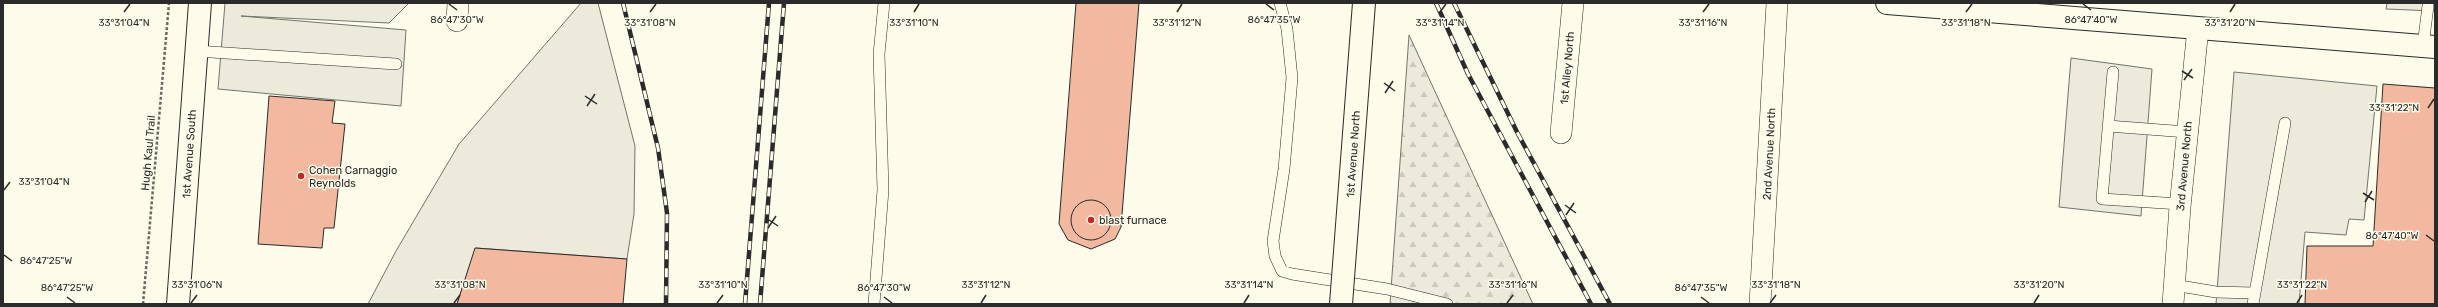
<svg xmlns="http://www.w3.org/2000/svg" width="2438" height="307" font-family="Rubik,sans-serif">
  <style>
    .forest { fill: url(#forest-firs); stroke: #74746e }
    .parking { fill: #eceadb; stroke: #74746e }
    .building { fill: #f2b8a0; stroke: #2b2b2b }
    .lines { fill: none; stroke-linecap: round; stroke-linejoin: round }
    .lane-casing { stroke: #2b2b2b; stroke-width: 12 }
    .street-casing { stroke: #2b2b2b; stroke-width: 22 }
    .secondary-casing { stroke: #2b2b2b; stroke-width: 24 }
    .path { stroke: #6a6964; stroke-width: 2.5; stroke-dasharray: 3 2; stroke-linecap: butt }
    .lane { stroke: #fdfbea; stroke-width: 11 }
    .street { stroke: #fdfbea; stroke-width: 21 }
    .secondary { stroke: #fdfbea; stroke-width: 22 }
    .rail-casing { stroke: #2b2b2b; stroke-width: 4.5 }
    .rail { stroke: #fdfbea; stroke-width: 3; stroke-dasharray: 9; stroke-linecap: butt }
    .primary-bridge-casing { stroke: #2b2b2b; stroke-width: 24; stroke-linecap: butt }
    .primary-bridge { stroke: #fdfbea; stroke-width: 22 }
    .ticks { fill: none; stroke: #2b2b2b; stroke-width: 1.5 }
    .poi-dot { fill: #c62828; stroke: #fdfbea; stroke-width: 1.5 }
    .labels { text-anchor: middle; stroke-width: 3; stroke-linejoin: round; paint-order: stroke }
    .street-label { font-size: 11px; fill: #2b2b2b; stroke: #fdfbea }
    .poi-label { font-size: 11px; fill: #2b2b2b; stroke: #fdfbea; text-anchor: start }
    .ticks-label { font-size: 10px; text-anchor: middle; fill: #2b2b2b; stroke: #fdfbea; stroke-width: 3; stroke-linejoin: round; paint-order: stroke }
  </style>
  <defs>
    <pattern id="forest-firs" width="22" height="20" patternUnits="userSpaceOnUse"><rect width="22" height="20" fill="#ecebdb"/><path d="M5 1l3.5 6h-7zM16 11l3.5 6h-7z" fill="#cbcabc"/></pattern>
  </defs>
  <rect width="100%" height="100%" fill="#fdfbea"/>
  <path class="forest" d="M 1409,35 L 1532,302 L 1533,304 L 1390,304 Z"/>
  <path class="parking" d="M 225,3 L 409,3 L 389,23 L 241,16 L 406,30 L 401,106 L 218,89 Z
    M 581,3 L 598,3 L 635,146 L 634,214 L 627,259 L 476,248 L 457,304 L 368,304 L 396,251 L 459,144 Z
    M 2387,3 L 2435,3 L 2435,11 L 2386,9 Z
    M 2071,58 L 2152,69 L 2141,216 L 2059,207 Z
    M 2234,72 L 2377,86 L 2364,220 L 2349,219 L 2346,235 L 2305,232 L 2299,304 L 2216,304 Z"/>
  <path class="building" d="M 1076,3 L 1139,3 L 1121,227 L 1115,239 L 1091,249 L 1068,240 L 1059,224 Z
    M 2383,84 L 2435,88 L 2435,304 L 2305,304 L 2307,246 L 2373,246 Z
    M 269,96 L 335,101 L 332,123 L 345,124 L 334,228 L 324,228 L 322,248 L 258,244 Z
    M1071 220a20 20 0 1 1 40 0a20 20 0 1 1-40 0Z
    M 475,248 L 627,259 L 623,304 L 457,304 Z"/>
  <g class="lines">
    <defs>
      <path id="lane" d="M 1280,3 L 1287,29 L 1292,78 L 1284,169 L 1273,241 L 1275,256 L 1282,271 L 1292,274 L 1387,289 L 1447,304
        M 2423,46 L 2428,6
        M 196,51 L 396,64
        M 2113,72 L 2102,199 L 2180,204
        M 2108,126 L 2187,132
        M 2174,285 L 2216,292 L 2253,293
        M 874,304 L 883,190 L 879,54 L 884,3
        M 2253,304 L 2285,123"/>
      <path id="street" d="M 457,21 L 458,3
        M 1561,133 L 1573,3
        M 1760,304 L 1777,3
        M 2173,304 L 2180,207 L 2198,28"/>
      <path id="secondary" d="M 1887,3 L 2435,47
        M 178,304 L 200,3"/>
    </defs>
    <use href="#lane" class="lane-casing"/>
    <use href="#street" class="street-casing"/>
    <use href="#secondary" class="secondary-casing"/>
    <path class="path" d="M 143,304 L 169,3"/>
    <use href="#lane" class="lane"/>
    <use href="#street" class="street"/>
    <use href="#secondary" class="secondary"/>
    <defs>
      <path id="rail" d="M 623,3 L 658,148 L 667,213 L 666,304
        M 1436,3 L 1468,74 L 1591,304
        M 1454,3 L 1517,132 L 1610,304
        M 745,304 L 769,3
        M 760,304 L 784,3"/>
    </defs>
    <use href="#rail" class="rail-casing"/>
    <use href="#rail" class="rail"/>
    <defs>
      <path id="primary-bridge" d="M 1341,304 L 1364,3"/>
    </defs>
    <use href="#primary-bridge" class="primary-bridge-casing"/>
    <use href="#primary-bridge" class="primary-bridge"/>
  </g>
  <path class="ticks" d="M 449,4 L 457,10M 1266,4 L 1274,10M 2083,4 L 2091,10M 124,12 L 130,4M 650,12 L 656,4M 914,12 L 919,4M 1177,12 L 1182,4M 1440,12 L 1446,4M 1703,12 L 1709,4M 1966,12 L 1972,4M 2230,12 L 2235,4M 2182,71 L 2193,78M 2184,80 L 2192,69M 1384,83 L 1395,91M 1385,93 L 1393,81M 585,96 L 597,104M 587,106 L 595,94M 2428,108 L 2434,99M 4,190 L 10,182M 2363,193 L 2374,200M 2365,202 L 2372,191M 1565,205 L 1576,213M 1566,215 L 1574,203M 766,218 L 778,226M 768,228 L 776,216M 2426,235 L 2434,241M 4,255 L 12,261M 67,297 L 75,303M 884,297 L 892,303M 1701,297 L 1709,303M 191,303 L 197,295M 454,303 L 460,295M 717,303 L 723,295M 981,303 L 986,295M 1244,303 L 1249,295M 1507,303 L 1513,295M 1770,303 L 1776,295M 2034,303 L 2039,295M 2297,303 L 2302,295"/>
  <g class="poi-dot">
    <circle cx="301" cy="176" r="4"/>
    <circle cx="1091" cy="220" r="4"/>
  </g>
  <g class="labels">
    <g class="street-label">
      <text transform="translate(1567 68) rotate(-85)" y="4">1st Alley North</text>
      <text transform="translate(148 153) rotate(-85)" y="4">Hugh Kaul Trail</text>
      <text transform="translate(189 154) rotate(-86)" y="4">1st Avenue South</text>
      <text transform="translate(1353 154) rotate(-86)" y="4">1st Avenue North</text>
      <text transform="translate(1769 154) rotate(-87)" y="4">2nd Avenue North</text>
      <text transform="translate(2184 166) rotate(-85)" y="4">3rd Avenue North</text>
    </g>
    <g class="poi-label">
      <text x="309" y="174">Cohen Carnaggio<tspan x="309" dy="13">Reynolds</tspan></text>
      <text x="1099" y="224">blast furnace</text>
    </g>
  </g>
  <g class="ticks-label">
    <text x="457" y="23">86°47'30"W</text>
    <text x="1274" y="23">86°47'35"W</text>
    <text x="2091" y="23">86°47'40"W</text>
    <text x="1440" y="26">33°31'14"N</text>
    <text x="1966" y="26">33°31'18"N</text>
    <text x="124" y="26">33°31'04"N</text>
    <text x="650" y="26">33°31'08"N</text>
    <text x="914" y="26">33°31'10"N</text>
    <text x="1177" y="26">33°31'12"N</text>
    <text x="1703" y="26">33°31'16"N</text>
    <text x="2230" y="26">33°31'20"N</text>
    <text x="2394" y="111">33°31'22"N</text>
    <text x="44" y="185">33°31'04"N</text>
    <text x="2392" y="239">86°47'40"W</text>
    <text x="46" y="264">86°47'25"W</text>
    <text x="197" y="288">33°31'06"N</text>
    <text x="460" y="288">33°31'08"N</text>
    <text x="723" y="288">33°31'10"N</text>
    <text x="986" y="288">33°31'12"N</text>
    <text x="1249" y="288">33°31'14"N</text>
    <text x="1513" y="288">33°31'16"N</text>
    <text x="1776" y="288">33°31'18"N</text>
    <text x="2039" y="288">33°31'20"N</text>
    <text x="2302" y="288">33°31'22"N</text>
    <text x="67" y="291">86°47'25"W</text>
    <text x="884" y="291">86°47'30"W</text>
    <text x="1701" y="291">86°47'35"W</text>
  </g>
  <rect width="2438" height="307" fill="none" stroke="#2b2b2b" stroke-width="8"/>
</svg>
